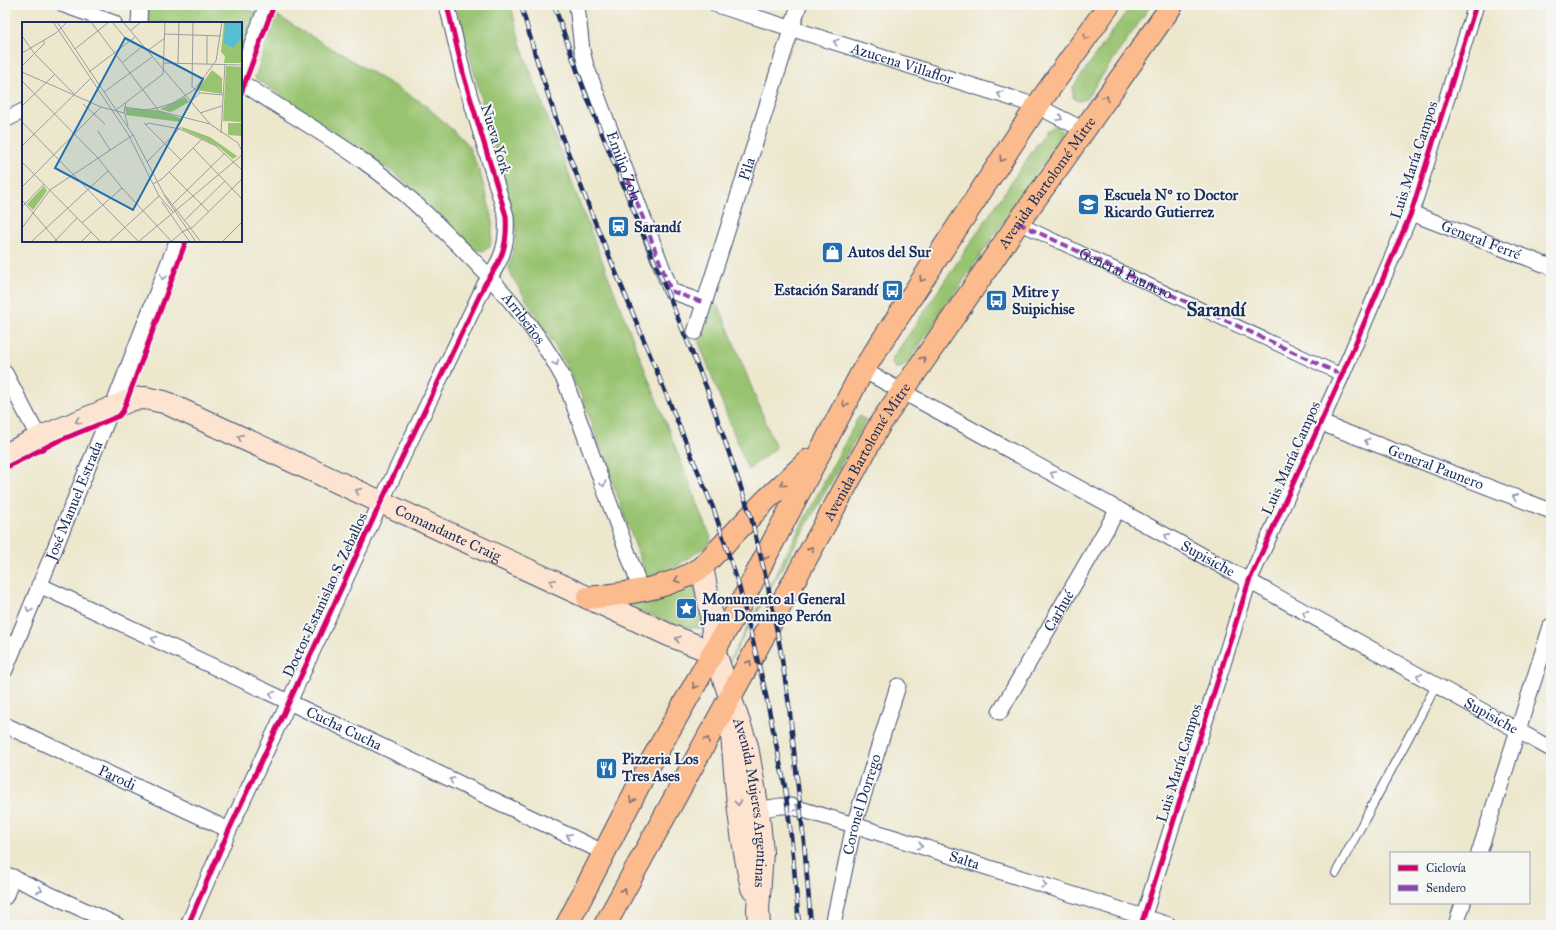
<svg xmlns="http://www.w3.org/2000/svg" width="1556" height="930" font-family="'IM FELL Great Primer',serif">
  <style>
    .green { fill: #98c370; stroke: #5a7967 }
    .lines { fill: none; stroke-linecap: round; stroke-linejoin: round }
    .service-casing { stroke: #3a4b6f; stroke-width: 10 }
    .pedestrian-casing { stroke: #3a4b6f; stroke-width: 14 }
    .minor-casing { stroke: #3a4b6f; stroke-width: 17 }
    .secondary-casing { stroke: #3a4b6f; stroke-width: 24 }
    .primary-casing { stroke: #3a4b6f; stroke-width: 24 }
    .service { stroke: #fff; stroke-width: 8 }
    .pedestrian { stroke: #fff; stroke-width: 12 }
    .minor { stroke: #fff; stroke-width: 15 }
    .secondary { stroke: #fde4d1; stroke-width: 22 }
    .primary { stroke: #fbbb8d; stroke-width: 22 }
    .rail-casing { stroke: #1b2f5e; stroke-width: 4.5 }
    .rail { stroke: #f6f6f2; stroke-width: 3; stroke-dasharray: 9; stroke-linecap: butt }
    .quiet { stroke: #8e44ad; stroke-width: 4; stroke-dasharray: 8 4; stroke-linecap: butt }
    .cycleway-casing { stroke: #f6f6f2; stroke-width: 8 }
    .cycleway { stroke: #d6006c; stroke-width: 5 }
    .oneway { stroke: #806e73 }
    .oneway2 { stroke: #8d97ae }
    .oneway3 { stroke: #8c8a98 }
    .labels { text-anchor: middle; stroke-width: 4; stroke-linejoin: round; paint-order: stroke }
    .street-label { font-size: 15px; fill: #1b2f5e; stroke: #f6f6f2 }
    .poi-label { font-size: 15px; font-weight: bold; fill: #1b2f5e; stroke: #f6f6f2; text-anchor: start }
    .district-label { font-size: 19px; font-weight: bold; fill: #1b2f5e; stroke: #f6f6f2 }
    .inset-road { fill: none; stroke: #999da1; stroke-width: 1 }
    .view { fill: #1f6fb2; fill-opacity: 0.15; stroke: #1f6fb2; stroke-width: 2 }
    .inset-edge { fill: none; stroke: #1b2f5e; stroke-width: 2 }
  </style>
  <rect width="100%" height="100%" fill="#f6f6f2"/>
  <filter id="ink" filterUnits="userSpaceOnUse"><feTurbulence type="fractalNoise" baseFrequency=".025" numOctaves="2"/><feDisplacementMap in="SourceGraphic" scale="8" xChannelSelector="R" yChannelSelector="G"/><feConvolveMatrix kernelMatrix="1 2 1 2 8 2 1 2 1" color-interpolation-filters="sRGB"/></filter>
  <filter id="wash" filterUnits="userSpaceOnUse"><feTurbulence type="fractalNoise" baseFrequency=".012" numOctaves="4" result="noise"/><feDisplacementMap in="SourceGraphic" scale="16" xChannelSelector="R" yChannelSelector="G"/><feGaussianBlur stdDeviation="0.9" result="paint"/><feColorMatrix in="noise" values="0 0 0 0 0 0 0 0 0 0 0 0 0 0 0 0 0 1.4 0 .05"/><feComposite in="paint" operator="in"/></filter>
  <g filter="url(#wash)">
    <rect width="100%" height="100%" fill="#ede7cd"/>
    <path class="green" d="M 148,5 L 237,5 L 257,13 L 241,55 L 241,23 L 149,23 L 147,17 Z
      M 456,5 L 511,5 L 521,46 L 583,212 L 711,538 L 709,544 L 657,580 L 647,578 L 582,397 L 559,353 L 511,275 L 509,269 L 516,240 L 516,227 Z
      M 1131,5 L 1151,5 L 1086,99 L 1078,101 L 1073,97 L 1073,87 Z
      M 276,15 L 424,104 L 467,143 L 480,173 L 492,216 L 492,233 L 490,247 L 483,251 L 472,249 L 401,178 L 255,78 Z
      M 1057,126 L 1061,130 L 1060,139 L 906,365 L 900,368 L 896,368 L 892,363 L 892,359 L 1046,131 L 1052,127 Z
      M 712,297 L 721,311 L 776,448 L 748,470 L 698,340 Z
      M 859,416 L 866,420 L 728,664 Z
      M 694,581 L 704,628 L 680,627 L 627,606 L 628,601 Z"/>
  </g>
  <g filter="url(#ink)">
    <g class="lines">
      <defs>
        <path id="service" d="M 1336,873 L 1436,686"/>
        <path id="pedestrian" d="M 1018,223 L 1342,375"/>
        <g id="minor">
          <path d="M 64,5 L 114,23"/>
          <path id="s1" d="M 577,5 L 582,50 L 586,66 L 671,291 L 704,303"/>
          <path id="s2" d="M 717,5 L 1037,106 L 1084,130"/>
          <path d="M 139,23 L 140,5"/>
          <path d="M 241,72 L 267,5"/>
          <path id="s3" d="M 241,82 C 281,109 324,133 363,161 C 396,184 424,211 452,239 C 495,281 537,327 565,381 L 635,573 L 640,591"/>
          <path d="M 5,120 L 23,111"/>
          <path id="s4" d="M 1411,213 L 1551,267"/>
          <path id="s5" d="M 695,332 L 799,5"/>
          <path id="s6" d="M 863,370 L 1249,581 L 1551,749"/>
          <path d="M 5,373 L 39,438"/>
          <path id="s7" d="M 1321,423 L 1551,511"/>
          <path id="s8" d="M 39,585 L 289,702 L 605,853"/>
          <path id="s9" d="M 5,670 L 113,406 L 177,241"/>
          <path id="s10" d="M 1000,712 L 1118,509"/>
          <path id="s11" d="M 5,725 L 229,830"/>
          <path id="s12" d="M 758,810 L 780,806 L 790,806 L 854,825 L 1169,925"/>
          <path d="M 1479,853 L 1551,626"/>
          <path d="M 5,874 L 117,925"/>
          <path d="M 5,897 L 13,877"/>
          <path d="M 188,925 L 229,830 L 289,702 L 381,502 L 485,284 C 502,260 508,246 506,216 L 464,77 L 447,5"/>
          <path id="s13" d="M 833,925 L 854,825 L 898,686"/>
          <path d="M 1141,925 L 1249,581 L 1342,375 L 1411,213 L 1476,5"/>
          <path d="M 1456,925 L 1463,903"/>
        </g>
        <g id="secondary">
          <path id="s14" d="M 5,455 L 39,438 L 133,399 L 145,398 L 164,402 L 669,635 L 715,653"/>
          <path id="s15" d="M 702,567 L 711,612 L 715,653 L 747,746 L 758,810 L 762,852 L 758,910 L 759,925"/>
          <path d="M 732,734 C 736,787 740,836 752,888"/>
        </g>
        <g id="primary">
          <path d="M 588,598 C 626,593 669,590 702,567 L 766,500 L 809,460"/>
          <path d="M 567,925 L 647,769 L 739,607 L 863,370 L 1037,106 L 1109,5"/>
          <path id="s16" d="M 605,925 L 880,424 L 1018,223 L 1061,163 L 1172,5"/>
        </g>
      </defs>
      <use href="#service" class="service-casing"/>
      <use href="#pedestrian" class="pedestrian-casing"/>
      <use href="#minor" class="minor-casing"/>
      <use href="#secondary" class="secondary-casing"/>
      <use href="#primary" class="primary-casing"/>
      <use href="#service" class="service"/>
      <use href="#pedestrian" class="pedestrian"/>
      <use href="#minor" class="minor"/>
      <use href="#secondary" class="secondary"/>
      <use href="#primary" class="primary"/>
      <defs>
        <path id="rail" d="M 521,5 L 535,54 L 562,137 L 593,217 L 714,510 L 739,586 L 764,686 L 785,787 L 792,844 L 799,925
          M 554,5 L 584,90 L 707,389 L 751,517 L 770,595 L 780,647 L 789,705 L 804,842 L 811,925"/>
      </defs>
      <use href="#rail" class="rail-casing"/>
      <use href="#rail" class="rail"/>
      <g class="quiet">
        <path d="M 628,179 L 671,291 L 704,303"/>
        <path id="s17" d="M 1018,223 L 1342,375"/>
      </g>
      <defs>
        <path id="cycleway" d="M 241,93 L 274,5
          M 5,468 L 56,442 L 119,416 L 123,411 L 186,241
          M 188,925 L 229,830 L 289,702 L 381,502 L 485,284 C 502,260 508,246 506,216 L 464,77 L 447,5
          M 1141,925 L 1249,581 L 1342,375 L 1411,213 L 1476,5"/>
      </defs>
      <use href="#cycleway" class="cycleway-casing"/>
      <use href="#cycleway" class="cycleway"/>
    </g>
    <defs><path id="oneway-chevron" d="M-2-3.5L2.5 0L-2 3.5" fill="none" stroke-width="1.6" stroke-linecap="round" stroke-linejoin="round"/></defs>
    <g class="oneway">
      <use href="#oneway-chevron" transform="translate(1086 37) rotate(125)"/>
      <use href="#oneway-chevron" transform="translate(1106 98) rotate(-55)"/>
      <use href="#oneway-chevron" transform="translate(1002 159) rotate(124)"/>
      <use href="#oneway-chevron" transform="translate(922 279) rotate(124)"/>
      <use href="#oneway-chevron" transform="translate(923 359) rotate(-55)"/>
      <use href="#oneway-chevron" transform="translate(845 404) rotate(118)"/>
      <use href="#oneway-chevron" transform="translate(783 484) rotate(137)"/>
      <use href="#oneway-chevron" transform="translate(811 549) rotate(-61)"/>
      <use href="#oneway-chevron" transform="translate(765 557) rotate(117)"/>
      <use href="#oneway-chevron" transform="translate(677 580) rotate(160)"/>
      <use href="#oneway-chevron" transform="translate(749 663) rotate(-61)"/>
      <use href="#oneway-chevron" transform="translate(695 686) rotate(120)"/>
      <use href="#oneway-chevron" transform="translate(707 740) rotate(-62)"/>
      <use href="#oneway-chevron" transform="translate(632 800) rotate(117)"/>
      <use href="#oneway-chevron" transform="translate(624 891) rotate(-61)"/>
    </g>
    <g class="oneway2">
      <use href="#oneway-chevron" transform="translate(836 42) rotate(-162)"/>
      <use href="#oneway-chevron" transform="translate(1000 94) rotate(-162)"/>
      <use href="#oneway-chevron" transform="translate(1060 118) rotate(27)"/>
      <use href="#oneway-chevron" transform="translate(163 277) rotate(111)"/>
      <use href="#oneway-chevron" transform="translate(556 363) rotate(63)"/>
      <use href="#oneway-chevron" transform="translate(1367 441) rotate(-159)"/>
      <use href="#oneway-chevron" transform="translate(1053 474) rotate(-152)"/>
      <use href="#oneway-chevron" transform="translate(603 484) rotate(70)"/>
      <use href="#oneway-chevron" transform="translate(1515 497) rotate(-159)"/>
      <use href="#oneway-chevron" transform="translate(1167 536) rotate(-151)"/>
      <use href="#oneway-chevron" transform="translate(29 610) rotate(112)"/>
      <use href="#oneway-chevron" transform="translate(1305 613) rotate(-151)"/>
      <use href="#oneway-chevron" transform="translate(154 639) rotate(-155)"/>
      <use href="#oneway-chevron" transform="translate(1419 676) rotate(-151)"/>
      <use href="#oneway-chevron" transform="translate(272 694) rotate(-155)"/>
      <use href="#oneway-chevron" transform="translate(452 780) rotate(-154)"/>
      <use href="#oneway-chevron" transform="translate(796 808) rotate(15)"/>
      <use href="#oneway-chevron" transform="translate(569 836) rotate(-154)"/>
      <use href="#oneway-chevron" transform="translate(920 846) rotate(18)"/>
      <use href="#oneway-chevron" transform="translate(1044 885) rotate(18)"/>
      <use href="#oneway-chevron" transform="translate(40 890) rotate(24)"/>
    </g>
    <g class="oneway3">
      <use href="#oneway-chevron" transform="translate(78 421) rotate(157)"/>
      <use href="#oneway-chevron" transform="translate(240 437) rotate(-155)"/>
      <use href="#oneway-chevron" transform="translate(358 491) rotate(-155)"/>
      <use href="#oneway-chevron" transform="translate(552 582) rotate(-155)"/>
      <use href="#oneway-chevron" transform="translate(678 639) rotate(-159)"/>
      <use href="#oneway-chevron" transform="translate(738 803) rotate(85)"/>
    </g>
  </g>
  <defs>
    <symbol id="school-square" viewBox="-11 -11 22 22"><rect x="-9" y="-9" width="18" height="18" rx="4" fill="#1f6fb2" stroke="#f6f6f2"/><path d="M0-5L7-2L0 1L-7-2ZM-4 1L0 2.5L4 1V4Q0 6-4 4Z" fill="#fff"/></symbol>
    <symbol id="station-square" viewBox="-11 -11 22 22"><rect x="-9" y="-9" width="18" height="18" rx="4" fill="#1f6fb2" stroke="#f6f6f2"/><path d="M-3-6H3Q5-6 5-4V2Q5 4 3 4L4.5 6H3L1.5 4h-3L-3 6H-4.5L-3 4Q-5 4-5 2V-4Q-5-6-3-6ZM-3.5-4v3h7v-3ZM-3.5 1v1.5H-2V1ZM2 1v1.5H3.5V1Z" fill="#fff"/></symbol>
    <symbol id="shop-square" viewBox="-11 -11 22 22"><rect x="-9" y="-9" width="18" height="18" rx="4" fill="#1f6fb2" stroke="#f6f6f2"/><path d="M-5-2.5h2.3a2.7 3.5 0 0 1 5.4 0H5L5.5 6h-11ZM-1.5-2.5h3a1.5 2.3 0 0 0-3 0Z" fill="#fff"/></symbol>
    <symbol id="bus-square" viewBox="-11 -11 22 22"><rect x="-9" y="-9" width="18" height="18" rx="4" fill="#1f6fb2" stroke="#f6f6f2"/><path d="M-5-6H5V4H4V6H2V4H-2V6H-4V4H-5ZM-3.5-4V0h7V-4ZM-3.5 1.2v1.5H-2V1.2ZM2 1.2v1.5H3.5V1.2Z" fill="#fff"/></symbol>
    <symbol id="sight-square" viewBox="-11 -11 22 22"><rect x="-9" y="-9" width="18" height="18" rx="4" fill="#1f6fb2" stroke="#f6f6f2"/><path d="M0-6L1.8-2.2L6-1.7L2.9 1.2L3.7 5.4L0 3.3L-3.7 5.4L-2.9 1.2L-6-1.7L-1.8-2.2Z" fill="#fff"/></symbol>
    <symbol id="restaurant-square" viewBox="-11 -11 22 22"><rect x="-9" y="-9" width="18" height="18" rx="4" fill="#1f6fb2" stroke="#f6f6f2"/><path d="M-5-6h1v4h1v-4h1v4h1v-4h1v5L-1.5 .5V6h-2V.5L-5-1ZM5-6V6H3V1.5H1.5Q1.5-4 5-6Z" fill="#fff"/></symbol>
  </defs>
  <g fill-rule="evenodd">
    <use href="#school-square" x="1076" y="192" width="25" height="25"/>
    <use href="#station-square" x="606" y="214" width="25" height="25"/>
    <use href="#shop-square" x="820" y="240" width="25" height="25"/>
    <use href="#bus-square" x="880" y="278" width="25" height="25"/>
    <use href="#bus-square" x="984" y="288" width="25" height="25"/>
    <use href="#sight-square" x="674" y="596" width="25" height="25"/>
    <use href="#restaurant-square" x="594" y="756" width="25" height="25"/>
  </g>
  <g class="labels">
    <g class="street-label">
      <text dy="5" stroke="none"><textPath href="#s2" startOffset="194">Azucena Villaflor</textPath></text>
      <text transform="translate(496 139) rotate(73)" y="5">Nueva York</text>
      <text transform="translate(1414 160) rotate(-72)" y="5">Luis María Campos</text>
      <text dy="5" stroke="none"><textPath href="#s1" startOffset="169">Emilio Zola</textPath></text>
      <text dy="5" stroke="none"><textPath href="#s5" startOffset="171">Pila</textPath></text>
      <text dy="5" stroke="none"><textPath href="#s16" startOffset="865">Avenida Bartolomé Mitre</textPath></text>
      <text dy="5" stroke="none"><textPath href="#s4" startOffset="75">General Ferré</textPath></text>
      <text dy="5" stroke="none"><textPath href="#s17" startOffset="119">General Paunero</textPath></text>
      <text dy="5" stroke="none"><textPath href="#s3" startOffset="371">Arribeños</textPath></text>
      <text dy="5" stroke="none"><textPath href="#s16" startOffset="541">Avenida Bartolomé Mitre</textPath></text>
      <text transform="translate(1291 458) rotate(-66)" y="5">Luis María Campos</text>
      <text dy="5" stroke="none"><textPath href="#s7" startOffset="123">General Paunero</textPath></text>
      <text dy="5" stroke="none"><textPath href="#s9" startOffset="183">José Manuel Estrada</textPath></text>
      <text dy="5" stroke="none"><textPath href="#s14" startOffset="484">Comandante Craig</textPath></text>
      <text dy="5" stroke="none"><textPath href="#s6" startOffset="393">Supisiche</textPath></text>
      <text transform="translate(325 595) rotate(-65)" y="5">Doctor Estanislao S. Zeballos</text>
      <text dy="5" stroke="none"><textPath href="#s10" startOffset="117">Carhué</textPath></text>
      <text dy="5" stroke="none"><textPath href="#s6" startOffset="717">Supisiche</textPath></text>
      <text dy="5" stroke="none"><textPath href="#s8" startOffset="337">Cucha Cucha</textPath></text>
      <text transform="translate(1179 763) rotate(-73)" y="5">Luis María Campos</text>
      <text dy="5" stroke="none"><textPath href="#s11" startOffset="124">Parodi</textPath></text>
      <text dy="5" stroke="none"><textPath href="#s15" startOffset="242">Avenida Mujeres Argentinas</textPath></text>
      <text dy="5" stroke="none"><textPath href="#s13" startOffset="124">Coronel Dorrego</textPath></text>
      <text dy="5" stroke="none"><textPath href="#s12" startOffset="215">Salta</textPath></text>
    </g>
    <g class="poi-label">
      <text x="1104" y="200">Escuela Nº 10 Doctor<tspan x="1104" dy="17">Ricardo Gutierrez</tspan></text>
      <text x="634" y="232">Sarandí</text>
      <text x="848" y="257">Autos del Sur</text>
      <text x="878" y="295" text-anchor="end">Estación Sarandí</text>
      <text x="1012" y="297">Mitre y<tspan x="1012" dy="17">Suipichise</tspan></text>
      <text x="702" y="604">Monumento al General<tspan x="702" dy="17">Juan Domingo Perón</tspan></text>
      <text x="622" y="764">Pizzeria Los<tspan x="622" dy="17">Tres Ases</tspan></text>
    </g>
    <g class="district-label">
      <text x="1216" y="316">Sarandí</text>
    </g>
  </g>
  <g transform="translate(22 22)">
    <rect width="220" height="220" fill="#ede7cd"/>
    <path d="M 202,0 L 220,0 L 220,41 L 202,41 L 203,34 L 199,30 ZM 204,44 L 220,45 L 220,100 L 201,99 ZM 190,48 L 200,56 L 200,72 L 175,68 ZM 163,75 L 167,80 L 153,88 L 148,90 L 138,87 ZM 103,86 L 135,88 L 161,97 L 159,100 L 104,93 ZM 206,101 L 220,101 L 220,114 L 206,113 ZM 160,105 L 188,115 L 215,134 L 211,137 L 197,125 L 160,107 ZM 22,164 L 25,169 L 11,188 L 5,182 Z" fill="#98c370"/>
    <path d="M 203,0 L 220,0 L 220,15 L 211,26 L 202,21 Z" fill="#56bdd4"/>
    <path class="inset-road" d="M 31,0 L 106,112 L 137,174 L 151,190M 35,0 L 111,113 L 144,176 L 174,220M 69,0 L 137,89 L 188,102 L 216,121 L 220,129M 90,0 L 106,19M 101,0 L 188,102M 171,0 L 170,65 L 179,71 L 201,73M 108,9 L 119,0M 143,12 L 199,14M 0,14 L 12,31 L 52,72M 53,27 L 87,0M 125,29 L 143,16M 0,31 L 34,11 L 45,0M 101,40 L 121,24M 142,41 L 220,43M 156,41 L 157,0M 185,42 L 185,14M 0,44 L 22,22 L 22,18M 0,50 L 79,85 L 102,91M 67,50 L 113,15M 0,59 L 76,136 L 100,166 L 150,220M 82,70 L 130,35M 168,80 L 178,71M 104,81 L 102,89 L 106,104M 61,82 L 83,102M 0,84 L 33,52M 102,85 L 123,88 L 135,86 L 151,81 L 172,68 L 194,39 L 200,0M 94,88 L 141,52 L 143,0M 178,91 L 200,84M 0,100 L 117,220M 122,101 L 159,138M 124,103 L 126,101 L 158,107 L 194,124 L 220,148M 76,109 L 88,128M 199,111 L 203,42M 0,124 L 69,56M 171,126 L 220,177M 0,140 L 79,220M 125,140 L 159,105M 147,150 L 187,190M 131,162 L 140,157 L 180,117M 0,165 L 79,85M 143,173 L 179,220M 0,178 L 36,220M 140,180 L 168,220M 151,182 L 203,131M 0,185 L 22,162M 163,198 L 203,159M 60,201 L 100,166M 0,206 L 28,168 L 111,113M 150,219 L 160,210 L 171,205 L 220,157M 9,220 L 86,149M 32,220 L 55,196M 59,220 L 69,210M 87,220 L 137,174M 116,220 L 220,133M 200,220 L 220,200"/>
    <path class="view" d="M 103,16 L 181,57 L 111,188 L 33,146 Z"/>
    <rect width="220" height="220" class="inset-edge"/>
  </g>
  <rect width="1556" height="930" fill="none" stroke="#f6f6f2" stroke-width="20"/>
  <rect x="1390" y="852" width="140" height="52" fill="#f6f6f2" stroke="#9ea6b7"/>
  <rect x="1398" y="865" width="20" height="6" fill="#d6006c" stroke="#9ea6b7"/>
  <text x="1426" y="872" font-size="12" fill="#1b2f5e">Ciclovía</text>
  <rect x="1398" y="885" width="20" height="6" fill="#8e44ad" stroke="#9ea6b7"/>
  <text x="1426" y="892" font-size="12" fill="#1b2f5e">Sendero</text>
</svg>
